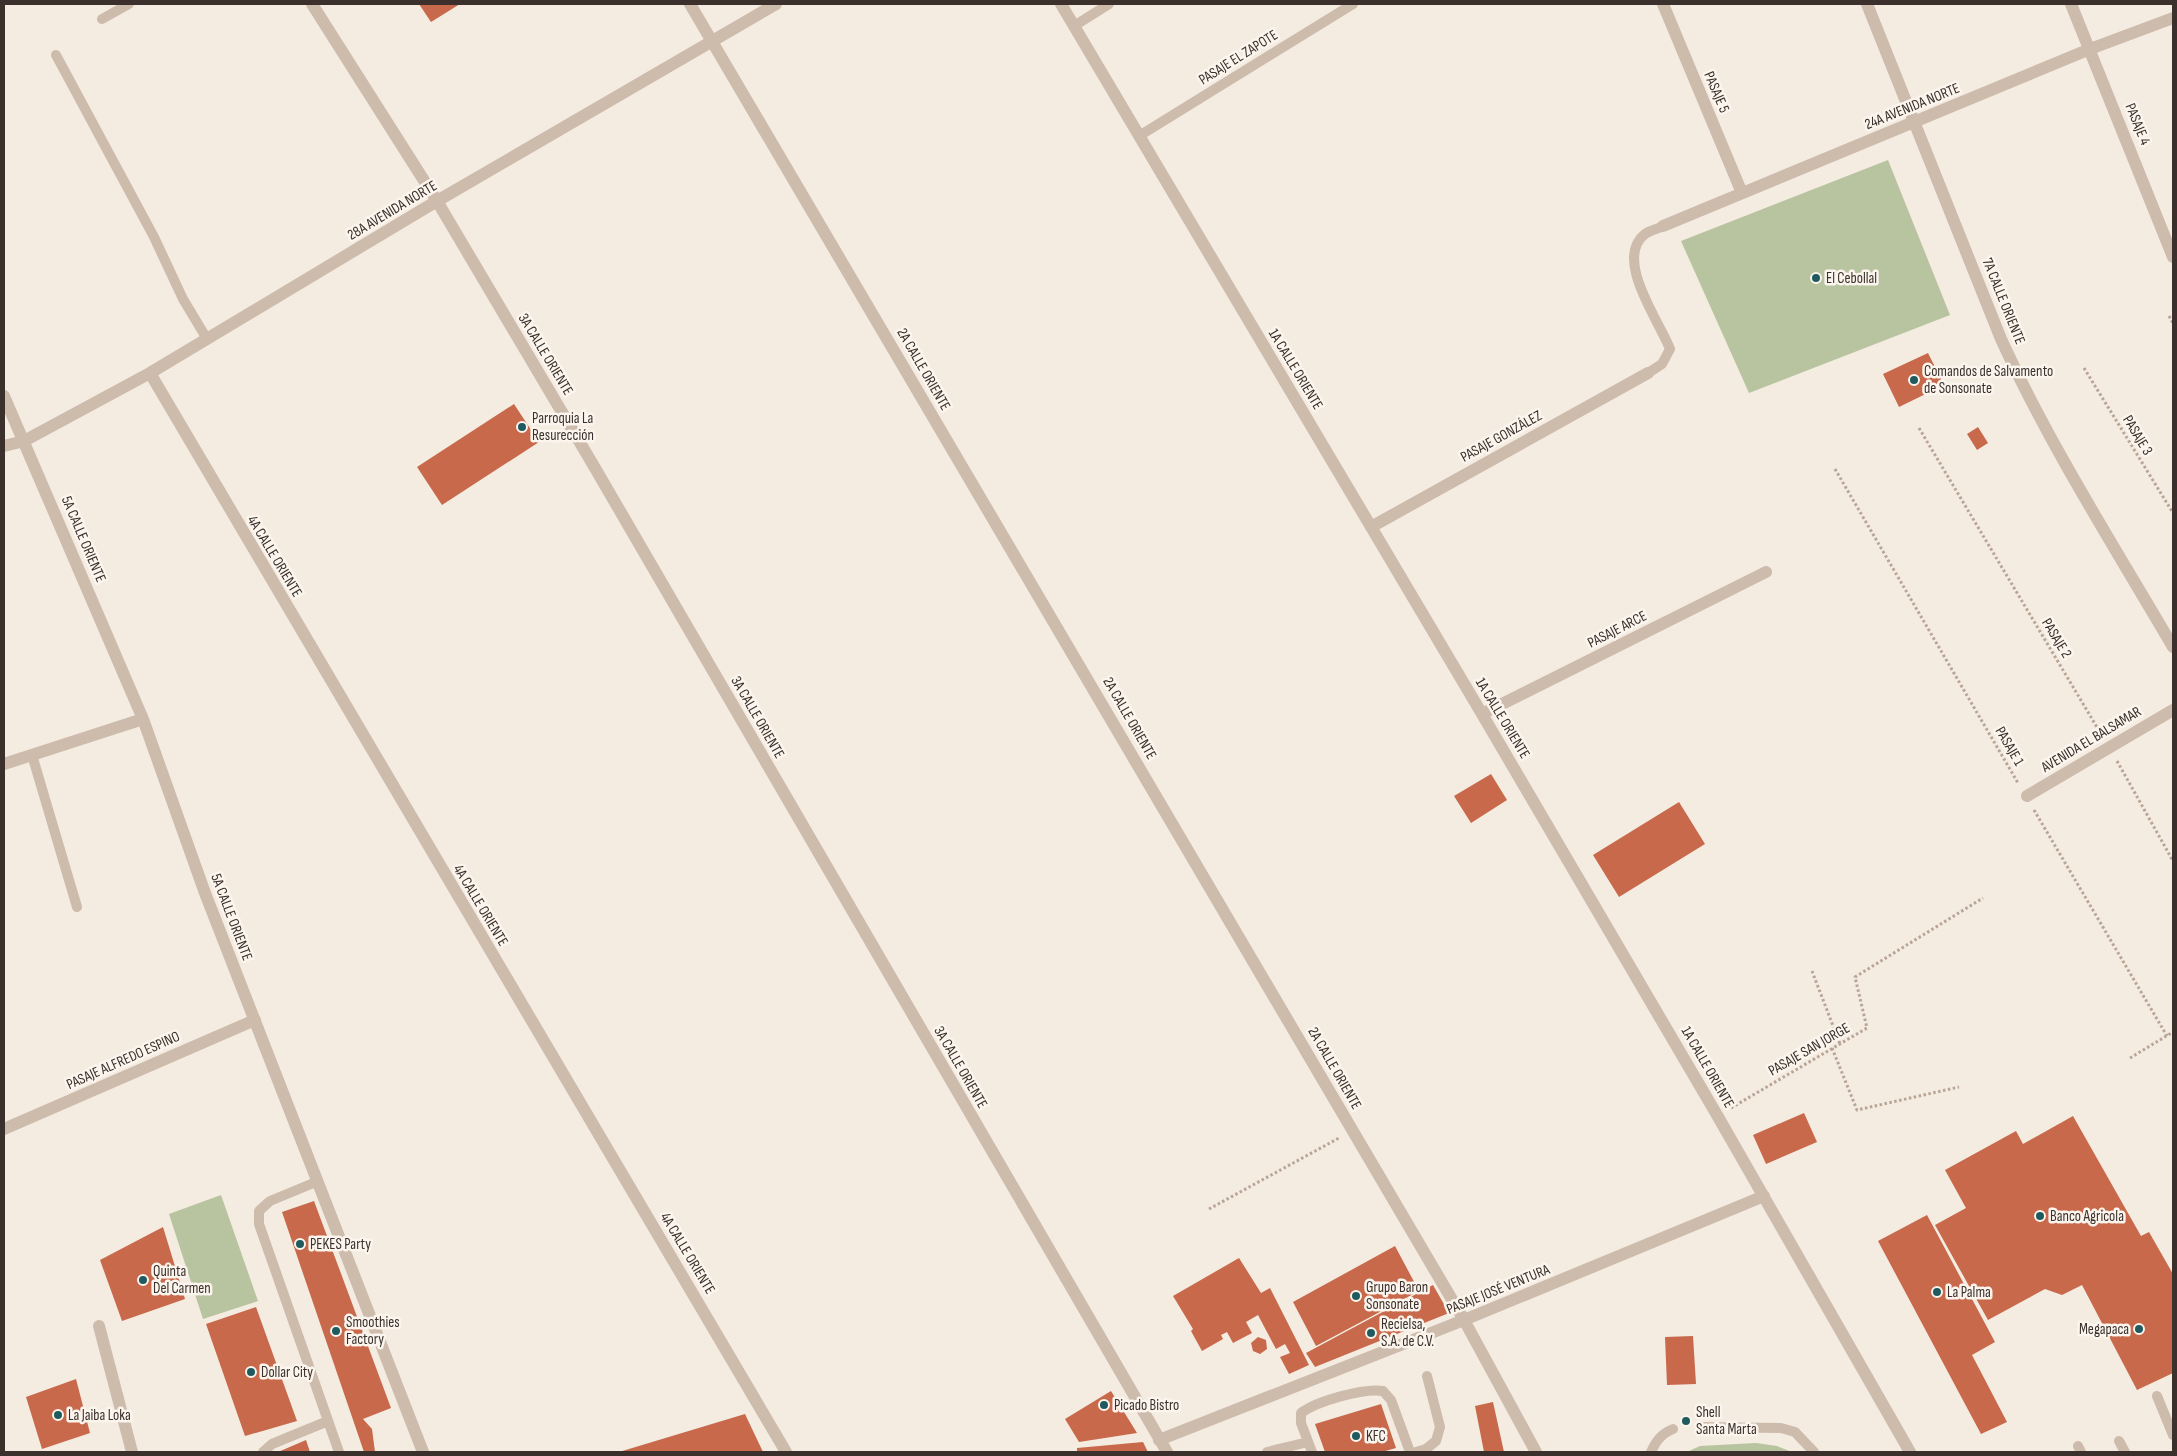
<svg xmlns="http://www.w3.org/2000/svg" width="2177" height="1456" font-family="'Sofia Sans Condensed',sans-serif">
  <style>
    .green { fill: #b8c4a0 }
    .building { fill: #c8694b }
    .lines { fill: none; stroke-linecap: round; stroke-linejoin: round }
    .path { stroke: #b9a596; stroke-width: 3; stroke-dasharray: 2.5 2.5; stroke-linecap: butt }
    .service { stroke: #cdbbac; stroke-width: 10 }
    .minor { stroke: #cdbbac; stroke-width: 12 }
    .poi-dot { fill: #1f5a5e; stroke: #fbf5ee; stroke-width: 2 }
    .labels { text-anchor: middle; stroke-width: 5; stroke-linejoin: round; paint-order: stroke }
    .street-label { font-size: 15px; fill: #3b302b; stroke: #fbf5ee }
    .poi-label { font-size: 15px; fill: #3b302b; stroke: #fbf5ee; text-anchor: start }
  </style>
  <rect width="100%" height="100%" fill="#f4ebe1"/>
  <path class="green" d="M 1888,160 L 1950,315 L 1749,393 L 1681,241 Z
    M 221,1195 L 258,1301 L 203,1319 L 169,1214 Z
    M 1756,1443 L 1777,1446 L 1792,1452 L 1687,1452 L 1700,1446 Z"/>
  <path class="building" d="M 419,4 L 460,4 L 431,22 Z
    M 1928,353 L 1944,385 L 1899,407 L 1883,374 Z
    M 514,404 L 539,442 L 442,505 L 417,467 Z
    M 1978,427 L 1988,443 L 1977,450 L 1967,434 Z
    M 1491,774 L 1507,800 L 1471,823 L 1454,796 Z
    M 1679,802 L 1705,844 L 1619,897 L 1593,855 Z
    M 1804,1113 L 1817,1142 L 1766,1164 L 1753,1135 Z
    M 2073,1116 L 2141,1236 L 2149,1232 L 2173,1274 L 2173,1373 L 2137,1390 L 2082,1285 L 2062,1295 L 2045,1289 L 1988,1320 L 1935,1225 L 1966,1208 L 1945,1170 L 2016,1131 L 2023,1144 Z
    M 314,1201 L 391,1408 L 363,1419 L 372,1429 L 375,1452 L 364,1452 L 282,1212 Z
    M 1927,1215 L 1995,1342 L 1972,1355 L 2007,1422 L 1981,1434 L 1878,1241 Z
    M 163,1227 L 185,1299 L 122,1321 L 100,1260 Z
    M 1395,1246 L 1419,1291 L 1316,1346 L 1293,1302 Z
    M 1239,1258 L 1261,1293 L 1270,1288 L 1309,1365 L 1289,1374 L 1280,1357 L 1290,1353 L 1285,1344 L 1276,1349 L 1258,1315 L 1246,1322 L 1252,1333 L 1233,1343 L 1227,1332 L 1221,1335 L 1223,1339 L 1202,1351 L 1191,1331 L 1193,1329 L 1173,1296 Z
    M 1433,1285 L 1449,1313 L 1315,1367 L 1306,1353 Z
    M 256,1307 L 297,1421 L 245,1436 L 206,1324 Z
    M 1693,1336 L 1696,1384 L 1667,1385 L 1665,1337 Z
    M 1258,1337 L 1266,1340 L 1267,1349 L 1260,1354 L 1253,1351 L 1251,1343 Z
    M 76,1379 L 90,1433 L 42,1449 L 26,1397 Z
    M 1111,1391 L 1137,1433 L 1079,1442 L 1065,1419 Z
    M 1493,1402 L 1504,1452 L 1484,1452 L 1475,1406 Z
    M 1381,1404 L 1396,1448 L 1382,1452 L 1325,1452 L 1315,1424 Z
    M 745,1414 L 763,1452 L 619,1452 Z
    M 306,1440 L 310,1452 L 278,1452 Z
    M 1143,1442 L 1148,1452 L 1077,1452 L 1077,1448 Z"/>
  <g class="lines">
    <path class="path" d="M 2169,316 L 2173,323
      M 2084,368 L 2173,513
      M 1919,428 L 2101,734
      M 1835,469 L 2018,783
      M 2117,761 L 2173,861
      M 2034,810 L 2167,1036
      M 1812,971 L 1840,1044
      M 1832,1048 L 1857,1110 L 1959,1087
      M 2130,1058 L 2173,1032
      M 1731,1108 L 1867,1028 L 1855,977 L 1983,898
      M 1209,1209 L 1339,1138"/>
    <path class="service" d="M 102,19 L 129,4
      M 1074,26 L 1109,4
      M 56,55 L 154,237 L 183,299 L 207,339
      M 1139,136 L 1353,4
      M 1648,373 L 1662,364 L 1670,349 C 1660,322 1613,259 1645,234 C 1650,230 1658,229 1663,226
      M 32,755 L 77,907
      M 316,1182 L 270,1201 L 259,1211 L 259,1224 L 339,1452
      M 2157,1396 L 2173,1435
      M 1700,1427 L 1781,1428 L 1795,1432 L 1814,1452
      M 2119,1441 L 2125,1452
      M 2078,1446 L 2081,1452
      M 263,1452 L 272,1444 L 328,1421
      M 1267,1452 L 1308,1442
      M 1312,1452 L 1301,1423 L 1301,1413 C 1317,1401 1363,1388 1383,1391 L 1391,1400 L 1410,1452
      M 1416,1452 L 1426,1449 L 1436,1441 L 1440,1427 L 1427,1376
      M 1651,1452 C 1656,1441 1661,1434 1673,1429"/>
    <path class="minor" d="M 312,4 L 437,201 L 595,468 L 1167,1452
      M 690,4 L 1464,1320 L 1536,1452
      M 1061,4 L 1482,714 L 1717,1115 L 1910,1452
      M 1663,4 L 1742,193
      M 1867,4 L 2001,339 C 2050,446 2114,546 2173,647
      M 2071,4 L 2173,257
      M 1663,226 L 2090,49 L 2173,18
      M 150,373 L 786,1452
      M 4,396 L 143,719 L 205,893 L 423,1452
      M 4,446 L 24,441 L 150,373 L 437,201 L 776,4
      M 1371,527 L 1648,373
      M 1482,714 L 1766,572
      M 4,764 L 143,719
      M 2027,796 L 2173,710
      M 4,1129 L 255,1020
      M 99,1326 L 132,1452
      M 1159,1440 L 1464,1320 L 1764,1196"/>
  </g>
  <g class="poi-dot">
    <circle cx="1816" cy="278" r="5"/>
    <circle cx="1914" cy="380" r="5"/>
    <circle cx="522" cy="427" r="5"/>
    <circle cx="2040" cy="1216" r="5"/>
    <circle cx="300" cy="1244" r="5"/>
    <circle cx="143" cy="1280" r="5"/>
    <circle cx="1937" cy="1292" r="5"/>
    <circle cx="1356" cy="1296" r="5"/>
    <circle cx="2139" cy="1329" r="5"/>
    <circle cx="336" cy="1331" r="5"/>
    <circle cx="1371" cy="1333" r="5"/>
    <circle cx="251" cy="1372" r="5"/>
    <circle cx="1104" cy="1405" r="5"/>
    <circle cx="58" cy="1415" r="5"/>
    <circle cx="1686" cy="1421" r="5"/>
    <circle cx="1356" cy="1436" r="5"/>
  </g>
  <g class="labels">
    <g class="street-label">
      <text transform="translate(1238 57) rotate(-32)" y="5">PASAJE EL ZAPOTE</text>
      <text transform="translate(1717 92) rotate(67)" y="5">PASAJE 5</text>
      <text transform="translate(1912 106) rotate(-22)" y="5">24A AVENIDA NORTE</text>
      <text transform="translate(2138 124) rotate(68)" y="5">PASAJE 4</text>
      <text transform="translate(392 210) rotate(-31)" y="5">28A AVENIDA NORTE</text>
      <text transform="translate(2004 301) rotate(68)" y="5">7A CALLE ORIENTE</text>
      <text transform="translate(546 354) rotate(59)" y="5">3A CALLE ORIENTE</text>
      <text transform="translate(924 369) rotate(60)" y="5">2A CALLE ORIENTE</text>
      <text transform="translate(1296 369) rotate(59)" y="5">1A CALLE ORIENTE</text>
      <text transform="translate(2138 435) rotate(59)" y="5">PASAJE 3</text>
      <text transform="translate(1501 436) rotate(-29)" y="5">PASAJE GONZÁLEZ</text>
      <text transform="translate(84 539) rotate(67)" y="5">5A CALLE ORIENTE</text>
      <text transform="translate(275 556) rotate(59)" y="5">4A CALLE ORIENTE</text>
      <text transform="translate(1617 629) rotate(-27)" y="5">PASAJE ARCE</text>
      <text transform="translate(2057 638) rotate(59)" y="5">PASAJE 2</text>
      <text transform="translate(758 717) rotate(60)" y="5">3A CALLE ORIENTE</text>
      <text transform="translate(1130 718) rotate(60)" y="5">2A CALLE ORIENTE</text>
      <text transform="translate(1503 718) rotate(59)" y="5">1A CALLE ORIENTE</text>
      <text transform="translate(2091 739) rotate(-31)" y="5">AVENIDA EL BALSAMAR</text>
      <text transform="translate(2010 746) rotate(60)" y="5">PASAJE 1</text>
      <text transform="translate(481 905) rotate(59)" y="5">4A CALLE ORIENTE</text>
      <text transform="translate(232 917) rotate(69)" y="5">5A CALLE ORIENTE</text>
      <text transform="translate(1809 1049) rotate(-30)" y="5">PASAJE SAN JORGE</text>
      <text transform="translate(123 1060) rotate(-24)" y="5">PASAJE ALFREDO ESPINO</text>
      <text transform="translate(961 1067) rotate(60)" y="5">3A CALLE ORIENTE</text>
      <text transform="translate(1708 1067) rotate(60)" y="5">1A CALLE ORIENTE</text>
      <text transform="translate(1335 1068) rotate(60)" y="5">2A CALLE ORIENTE</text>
      <text transform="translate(688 1253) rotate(59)" y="5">4A CALLE ORIENTE</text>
      <text transform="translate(1498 1289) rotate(-22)" y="5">PASAJE JOSÉ VENTURA</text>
    </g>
    <g class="poi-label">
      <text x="1826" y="283">El Cebollal</text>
      <text x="1924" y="376">Comandos de Salvamento<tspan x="1924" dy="17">de Sonsonate</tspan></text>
      <text x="532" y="423">Parroquia La<tspan x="532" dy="17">Resurección</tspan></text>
      <text x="2050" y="1221">Banco Agricola</text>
      <text x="310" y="1249">PEKES Party</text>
      <text x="153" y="1276">Quinta<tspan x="153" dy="17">Del Carmen</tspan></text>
      <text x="1366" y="1292">Grupo Baron<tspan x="1366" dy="17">Sonsonate</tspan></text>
      <text x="1947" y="1297">La Palma</text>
      <text x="346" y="1327">Smoothies<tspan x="346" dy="17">Factory</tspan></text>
      <text x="1381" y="1329">Recielsa,<tspan x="1381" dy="17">S.A. de C.V.</tspan></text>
      <text x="2129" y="1334" text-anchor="end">Megapaca</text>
      <text x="261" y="1377">Dollar City</text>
      <text x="1114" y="1410">Picado Bistro</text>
      <text x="1696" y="1417">Shell<tspan x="1696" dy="17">Santa Marta</tspan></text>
      <text x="68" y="1420">La Jaiba Loka</text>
      <text x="1366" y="1441">KFC</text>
    </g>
  </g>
  <rect width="2177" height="1456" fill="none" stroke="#3b302b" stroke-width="10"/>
</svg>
